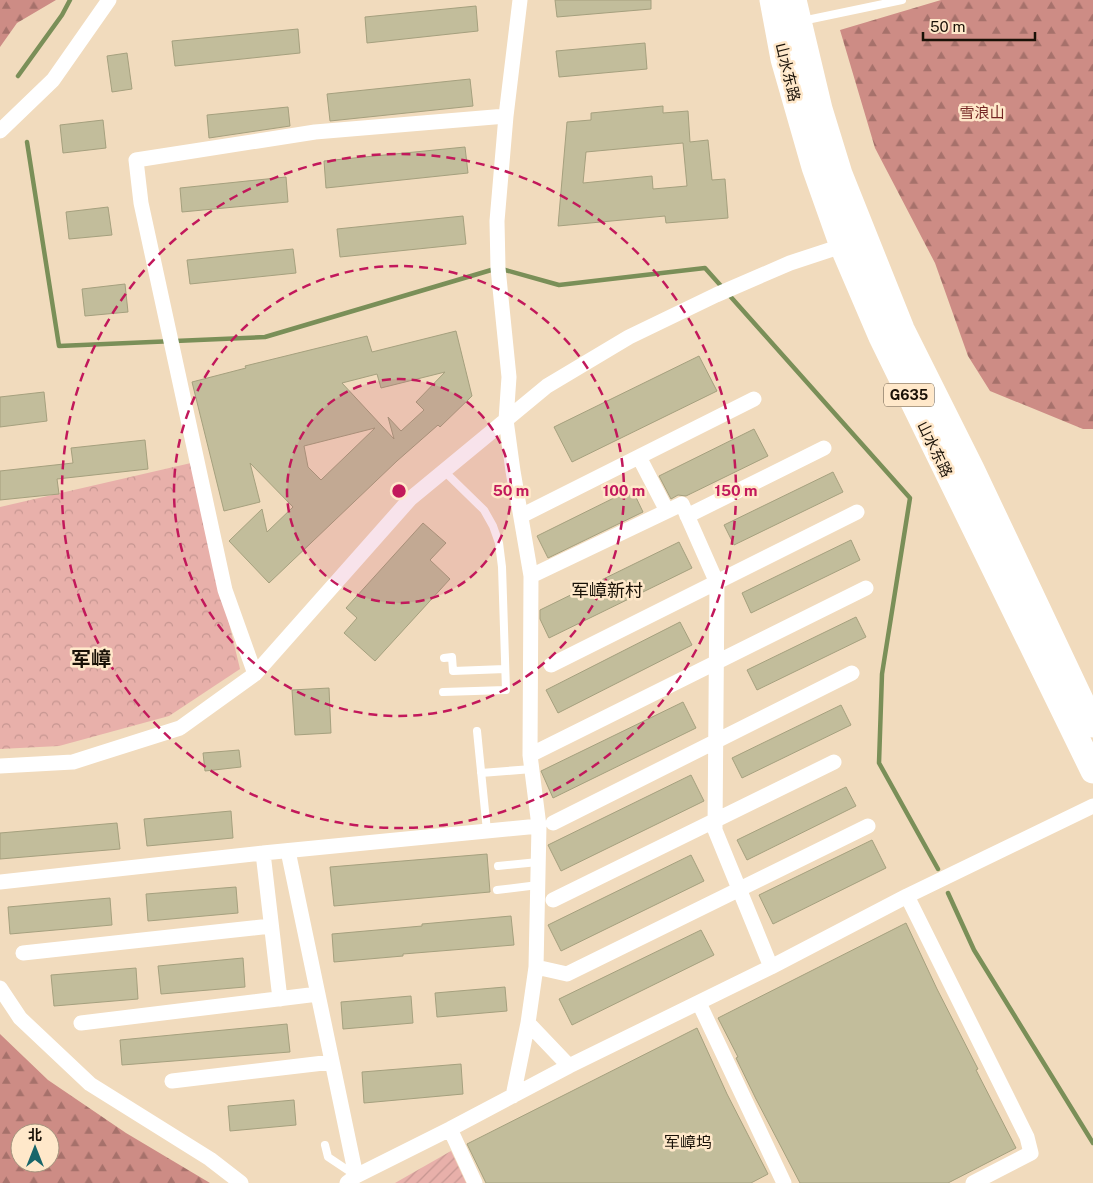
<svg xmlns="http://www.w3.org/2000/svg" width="1093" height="1183" font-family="'Public Sans','Noto Sans SC',sans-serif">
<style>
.forest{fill:url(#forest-firs);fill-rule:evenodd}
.park{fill:url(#park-crowns)}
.garden{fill:url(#garden-furrows)}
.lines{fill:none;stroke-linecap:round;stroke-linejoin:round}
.stream{stroke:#7a8f58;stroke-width:4.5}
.building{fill:#c2bd9b;stroke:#a5a07e;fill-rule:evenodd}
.service{stroke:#fff;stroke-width:8}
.minor{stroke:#fff;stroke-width:15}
.trunk{stroke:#fff;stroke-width:25}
.ring{fill:none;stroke:#c2185b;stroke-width:2.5;stroke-dasharray:9 6}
.labels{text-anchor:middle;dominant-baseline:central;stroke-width:5;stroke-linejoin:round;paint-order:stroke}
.shield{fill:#ffe8ca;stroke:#5e5242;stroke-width:1}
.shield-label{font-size:14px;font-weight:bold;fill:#191107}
.street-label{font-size:15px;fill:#191107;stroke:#ffe8ca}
.park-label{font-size:15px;fill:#752624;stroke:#ffe8ca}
.neighbourhood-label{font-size:16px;fill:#191107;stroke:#ffe8ca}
.quarter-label{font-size:18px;fill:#191107;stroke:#ffe8ca}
.district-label{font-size:20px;font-weight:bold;fill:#191107;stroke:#ffe8ca}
.centre{fill:#c2185b;stroke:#ffe8ca;stroke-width:2.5}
.ring-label{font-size:15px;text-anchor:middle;font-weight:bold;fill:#c2185b;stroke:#ffe8ca;stroke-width:5;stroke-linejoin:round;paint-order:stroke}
</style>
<defs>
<pattern id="forest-firs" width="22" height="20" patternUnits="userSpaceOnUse" patternTransform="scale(1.25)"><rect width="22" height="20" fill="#cd8c85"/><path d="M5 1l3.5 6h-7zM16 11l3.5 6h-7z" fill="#a6716b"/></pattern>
<pattern id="park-crowns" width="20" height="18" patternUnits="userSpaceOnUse" patternTransform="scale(1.25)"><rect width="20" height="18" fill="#e8b0aa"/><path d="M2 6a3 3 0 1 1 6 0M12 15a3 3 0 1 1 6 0" fill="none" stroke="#c69691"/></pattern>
<pattern id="garden-furrows" width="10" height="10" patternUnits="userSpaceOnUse" patternTransform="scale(1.25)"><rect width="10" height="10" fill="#e8b0aa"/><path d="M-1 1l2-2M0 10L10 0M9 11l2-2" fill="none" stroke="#c69691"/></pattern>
</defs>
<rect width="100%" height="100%" fill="#f1dbbd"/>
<path class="forest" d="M 0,0 L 56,0 L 17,23 L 0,47 Z
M 941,0 L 1093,0 L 1093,429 L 1083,429 L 990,391 L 968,356 L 935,263 L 875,148 L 840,30 Z
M 0,1034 L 48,1080 L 126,1133 L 210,1183 L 0,1183 ZM 20,1133 L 50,1133 L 50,1163 L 20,1163 Z"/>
<path class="park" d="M 191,463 L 240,669 L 169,716 L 59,746 L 0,749 L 0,507 Z"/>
<path class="garden" d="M 451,1151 L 466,1183 L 395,1183 Z"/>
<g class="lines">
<path class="stream" d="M 18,76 L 62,15 L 70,0
M 27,142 L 59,346 L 265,337 L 498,268 L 559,285 L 705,268 L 910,498 L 882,674 L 879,763 L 938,869
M 948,893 L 974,950 L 1093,1143"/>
</g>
<path class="building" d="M 555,0 L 651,0 L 651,9 L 557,17 Z
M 476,6 L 478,31 L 367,43 L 365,17 Z
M 298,29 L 300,53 L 175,66 L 172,41 Z
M 645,43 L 647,69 L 559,77 L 556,51 Z
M 127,53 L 132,89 L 112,92 L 107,56 Z
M 470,79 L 473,106 L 330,121 L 327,94 Z
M 663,106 L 663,113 L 688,111 L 690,142 L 708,140 L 712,180 L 725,179 L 728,218 L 666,223 L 665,216 L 558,226 L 567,122 L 591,120 L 591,113 ZM 683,143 L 687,186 L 653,189 L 652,176 L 583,183 L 586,152 Z
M 288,107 L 290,126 L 209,138 L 207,115 Z
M 103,120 L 106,148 L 63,153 L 60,125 Z
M 465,147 L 468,173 L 326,188 L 324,161 Z
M 286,177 L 288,202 L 182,212 L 180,188 Z
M 108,207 L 112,235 L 69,239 L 66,212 Z
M 463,216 L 466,244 L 340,257 L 337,229 Z
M 293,249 L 296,273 L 190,284 L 187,260 Z
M 125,284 L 128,312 L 85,316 L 82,289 Z
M 456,331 L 472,396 L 440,427 L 438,425 L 397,461 L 269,583 L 229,541 L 262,509 L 267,532 L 293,507 L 250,463 L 260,502 L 224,511 L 192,382 L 246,368 L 245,366 L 367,336 L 372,352 ZM 445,372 L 416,402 L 424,410 L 401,431 L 388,417 L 394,439 L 342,383 L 377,374 L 381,388 ZM 375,428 L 321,480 L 308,467 L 304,446 Z
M 699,356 L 717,391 L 572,462 L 554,427 Z
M 44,392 L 47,421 L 0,427 L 0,397 Z
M 754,429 L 768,456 L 686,496 L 678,495 L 671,499 L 659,476 Z
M 145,440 L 148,469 L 57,479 L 59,494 L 0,500 L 0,471 L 73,463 L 71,448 Z
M 833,472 L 843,492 L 734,545 L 724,525 Z
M 632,489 L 643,512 L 548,558 L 537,536 Z
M 423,523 L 446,543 L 430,560 L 450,579 L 375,661 L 344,633 L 357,618 L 346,608 Z
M 851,540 L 860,560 L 751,613 L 742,593 Z
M 679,542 L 692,568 L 549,638 L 540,619 L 540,610 Z
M 856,617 L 866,637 L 757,690 L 747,670 Z
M 680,622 L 692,645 L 558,713 L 546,690 Z
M 329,688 L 331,733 L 295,735 L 292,690 Z
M 683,702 L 696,728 L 553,798 L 541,771 Z
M 841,705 L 851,725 L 742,778 L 732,758 Z
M 239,750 L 241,767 L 205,771 L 203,753 Z
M 691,775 L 704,801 L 561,871 L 548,845 Z
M 846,787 L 856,806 L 747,860 L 737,840 Z
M 231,811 L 233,838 L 147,846 L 144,819 Z
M 117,823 L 120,849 L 0,859 L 0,833 Z
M 872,840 L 886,868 L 773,924 L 759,895 Z
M 487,854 L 490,892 L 334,906 L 330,867 Z
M 691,855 L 704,881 L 561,951 L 548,925 Z
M 236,887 L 238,913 L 148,921 L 146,894 Z
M 110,898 L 112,925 L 10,934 L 8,907 Z
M 511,916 L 514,945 L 403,954 L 403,956 L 334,962 L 332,934 L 422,926 L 422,924 Z
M 906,923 L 937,989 L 978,1069 L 976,1070 L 1016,1148 L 948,1183 L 800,1183 L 756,1099 L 736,1058 L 738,1057 L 718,1018 Z
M 701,930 L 714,955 L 572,1025 L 559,999 Z
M 243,958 L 245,987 L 161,994 L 158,966 Z
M 136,968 L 138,999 L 54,1006 L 51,975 Z
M 505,987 L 507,1011 L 437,1017 L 435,993 Z
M 411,996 L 413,1023 L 343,1029 L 341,1002 Z
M 287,1024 L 290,1052 L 122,1065 L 120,1040 Z
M 697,1028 L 727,1094 L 768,1174 L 751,1183 L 486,1183 L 467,1144 Z
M 461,1064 L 463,1094 L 364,1103 L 362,1072 Z
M 294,1100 L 296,1125 L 230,1131 L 228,1106 Z"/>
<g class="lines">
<path class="service" d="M 802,21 L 902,0
M 444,658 L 452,657 L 453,671 L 505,669
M 443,692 L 506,690 L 502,567 L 499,543 L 493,526 L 484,510 L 444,471
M 477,731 L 487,831
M 481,773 L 532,769
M 498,866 L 538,862
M 497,890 L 538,885
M 325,1145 L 328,1157 L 355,1175"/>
<path class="minor" d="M 520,0 L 506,116 L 497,221 L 498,268 L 509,377 L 506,420 L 513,471 L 531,576 L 530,755 L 539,826 L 536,967 L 528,1023 L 569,1066
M 0,131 L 53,80 L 109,0
M 639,457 L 667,511
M 521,516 L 754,399
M 687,516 L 824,448
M 531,576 L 682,504 L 717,583 L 715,830 L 771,967
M 551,665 L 857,512
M 255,674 L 225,590 L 141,203 L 136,160 L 315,132 L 506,116
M 530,755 L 866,588
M 0,766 L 73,762 L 180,728 L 255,674 L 410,499 L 547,386 L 629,337 L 716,295 L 790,263 L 848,244
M 553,823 L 852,673
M 288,851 L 356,1176
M 263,853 L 280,999
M 0,882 L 263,853 L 539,826
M 907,896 L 1027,1137 L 1031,1153 L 973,1183
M 553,900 L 834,762
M 23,953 L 271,926
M 536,967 L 567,974 L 868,826
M 0,988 L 20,1018 L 90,1084 L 210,1159 L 241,1183
M 699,1003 L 784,1183
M 81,1023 L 318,994
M 172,1081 L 332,1062
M 513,1096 L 528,1023
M 450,1129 L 475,1183
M 347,1183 L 356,1176 L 450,1129 L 569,1066 L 771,967 L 907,896 L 1093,806"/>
<path class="trunk" d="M 772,0 L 783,59 L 814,167 L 842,246 L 881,337 L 1093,771
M 794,0 L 820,109 L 840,174 L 902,329 L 972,469 L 1093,725"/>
</g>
<circle cx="399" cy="491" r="112" fill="#c2185b" fill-opacity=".12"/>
<g class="ring">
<circle cx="399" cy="491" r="112"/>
<circle cx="399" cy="491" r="225"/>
<circle cx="399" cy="491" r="337"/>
</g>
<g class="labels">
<rect class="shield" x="884" y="383.5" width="50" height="23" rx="4"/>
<g class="shield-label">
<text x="909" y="395">G635</text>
</g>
<g class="street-label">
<text transform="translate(788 72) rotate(76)">山水东路</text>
<text transform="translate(935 449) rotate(64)">山水东路</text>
</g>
<g class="park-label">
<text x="982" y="112">雪浪山</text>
</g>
<g class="neighbourhood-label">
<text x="688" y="1142">军嶂坞</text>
</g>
<g class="quarter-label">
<text x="607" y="590">军嶂新村</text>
</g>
<g class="district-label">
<text x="91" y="659">军嶂</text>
</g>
</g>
<circle cx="399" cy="491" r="8" class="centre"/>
<g class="ring-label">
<text x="511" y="496">50 m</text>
<text x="624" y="496">100 m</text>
<text x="736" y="496">150 m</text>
</g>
<g transform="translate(35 1148)"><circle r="24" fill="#ffe8ca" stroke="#a3927c"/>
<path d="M0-4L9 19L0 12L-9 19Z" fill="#18666a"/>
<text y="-8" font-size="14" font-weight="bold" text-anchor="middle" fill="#191107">北</text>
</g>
<path d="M923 32v8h112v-8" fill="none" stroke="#191107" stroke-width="2.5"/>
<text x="930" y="32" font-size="15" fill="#191107" stroke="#ffe8ca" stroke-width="4" paint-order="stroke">50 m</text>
</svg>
